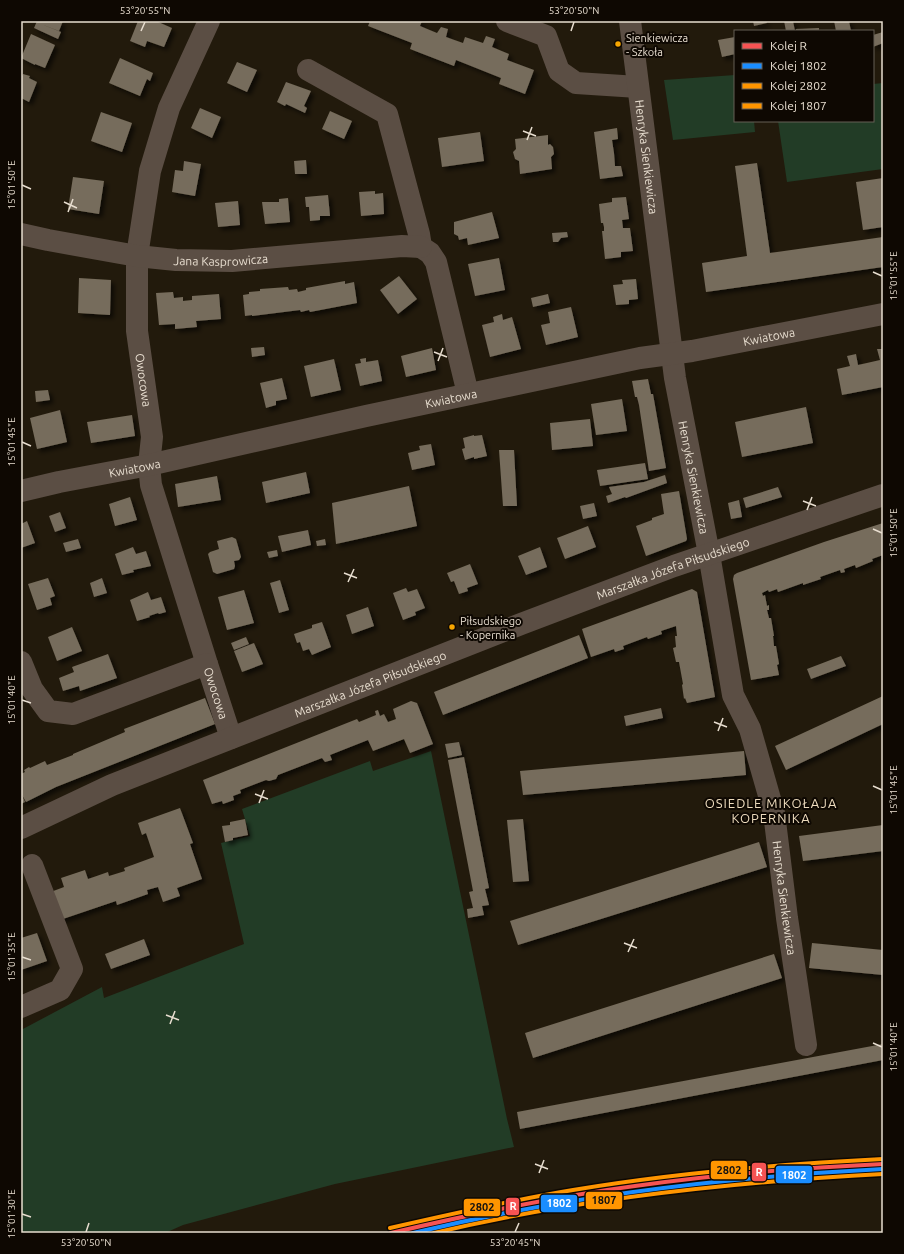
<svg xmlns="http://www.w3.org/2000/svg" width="904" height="1254" font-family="Ubuntu,sans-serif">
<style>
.green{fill:#223c26}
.building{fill:#766c5b;filter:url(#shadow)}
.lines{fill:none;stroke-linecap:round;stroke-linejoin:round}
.minor{stroke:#5b4e44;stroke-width:22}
.rail-1-casing{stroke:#0e0802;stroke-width:7}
.rail-2-casing{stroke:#0e0802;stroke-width:7}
.rail-3-casing{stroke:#0e0802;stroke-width:7}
.rail-4-casing{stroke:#0e0802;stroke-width:7}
.rail-1{stroke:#f65353;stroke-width:4}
.rail-2{stroke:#1a8dff;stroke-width:4}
.rail-3{stroke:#ff9500;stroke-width:4}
.rail-4{stroke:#ff9500;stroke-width:4}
.ticks{fill:none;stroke:#e8ded0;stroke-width:1.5}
.bus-dot{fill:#f7a600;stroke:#0e0802;stroke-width:1.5}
.labels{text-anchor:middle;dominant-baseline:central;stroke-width:4;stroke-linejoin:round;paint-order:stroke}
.bus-label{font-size:11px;fill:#e8ded0;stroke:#0e0802;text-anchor:start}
.street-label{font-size:12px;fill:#e8ded0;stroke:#0e0802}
.neighbourhood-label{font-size:13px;letter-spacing:1px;fill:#eddbbd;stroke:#0e0802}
.line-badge{stroke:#0e0802;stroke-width:1.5}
.badge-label{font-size:11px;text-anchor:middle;font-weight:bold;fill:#fff}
.pale-badge-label{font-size:11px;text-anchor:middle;font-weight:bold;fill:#111}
.neatline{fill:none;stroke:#e8ded0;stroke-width:1.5}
.ticks-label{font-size:10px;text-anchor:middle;fill:#e8ded0}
</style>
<defs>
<filter id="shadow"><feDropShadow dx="3.5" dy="3.5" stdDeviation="2" flood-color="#0009"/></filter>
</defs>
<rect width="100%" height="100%" fill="#221a0c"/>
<path class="green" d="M 735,75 L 735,121 L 754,121 L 755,132 L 673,140 L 664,80 Z
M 883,83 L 883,169 L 787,182 L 778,121 L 873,121 L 873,84 Z
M 431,751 L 507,1119 L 514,1147 L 335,1184 L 183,1225 L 165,1233 L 21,1233 L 21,1030 L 102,987 L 104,998 L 244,944 L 221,843 L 250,836 L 242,809 L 370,761 L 373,771 Z"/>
<path class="building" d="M 37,21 L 63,21 L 59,31 L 41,24 L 61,32 L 58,39 L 34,28 Z
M 138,21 L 150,21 L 154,22 L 156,21 L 172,28 L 164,47 L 147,41 L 145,47 L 130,41 Z
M 370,21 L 422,21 L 420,26 L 437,33 L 441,27 L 448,29 L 446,37 L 463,43 L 465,37 L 483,43 L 486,36 L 495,39 L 492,47 L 509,54 L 507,60 L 534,70 L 525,94 L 499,84 L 501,78 L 456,60 L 454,66 L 410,49 L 412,43 L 368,26 Z
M 753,21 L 766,21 L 767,23 L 754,26 Z
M 784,21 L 793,21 L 795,31 L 786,31 Z
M 834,21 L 849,21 L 851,31 L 836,31 Z
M 819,28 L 819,31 L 796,31 L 796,29 Z
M 883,32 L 883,43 L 873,47 L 873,35 Z
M 31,34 L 55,45 L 45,68 L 35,64 L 35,65 L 21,58 Z
M 735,37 L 735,54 L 722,57 L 718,40 Z
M 120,58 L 153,73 L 150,81 L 147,79 L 140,96 L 109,83 Z
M 237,62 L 257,70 L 247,92 L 227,83 Z
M 23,74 L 30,76 L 29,78 L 37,82 L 29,102 L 21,98 L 21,75 L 22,76 Z
M 286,82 L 311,91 L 304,106 L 307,108 L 305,113 L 286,104 L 285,106 L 277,102 Z
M 200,108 L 221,117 L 212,138 L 191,128 Z
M 330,111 L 352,121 L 344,139 L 322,129 Z
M 101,112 L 132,123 L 122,152 L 91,141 Z
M 617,128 L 618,139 L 612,140 L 614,153 L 615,166 L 621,166 L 623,176 L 600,179 L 594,132 Z
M 480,132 L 484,161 L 442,167 L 438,138 Z
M 548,135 L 548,145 L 550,144 L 553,147 L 554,154 L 551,157 L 552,169 L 520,174 L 519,161 L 515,159 L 513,152 L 516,149 L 515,139 Z
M 306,160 L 307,174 L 295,174 L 294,161 Z
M 184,161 L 201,164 L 195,196 L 172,192 L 175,170 L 183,171 Z
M 757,163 L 770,253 L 883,237 L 883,267 L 706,292 L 702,263 L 747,256 L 735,166 Z
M 73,177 L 104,181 L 99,214 L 68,209 Z
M 883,178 L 883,227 L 863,230 L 856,182 Z
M 375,191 L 375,194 L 383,193 L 384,214 L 361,216 L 359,192 Z
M 328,195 L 330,216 L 320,216 L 320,220 L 310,221 L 309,207 L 306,207 L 305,197 Z
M 626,197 L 629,219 L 622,220 L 623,228 L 630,228 L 633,251 L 621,252 L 621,257 L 605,259 L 602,231 L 604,231 L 604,227 L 603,223 L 601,223 L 599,204 L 612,202 L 612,198 Z
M 288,198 L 290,222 L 265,224 L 262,202 L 279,202 L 279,199 Z
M 238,201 L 240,225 L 218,227 L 215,203 Z
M 492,212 L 499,238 L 468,245 L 467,238 L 459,240 L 458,236 L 454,234 L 454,222 Z
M 567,232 L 568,237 L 561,238 L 558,242 L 553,242 L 552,233 Z
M 499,258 L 505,290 L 475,296 L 468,264 Z
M 399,276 L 417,299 L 398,314 L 380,290 Z
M 79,278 L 111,280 L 110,315 L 78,313 Z
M 636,279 L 638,299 L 629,300 L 629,304 L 616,305 L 613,285 L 623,284 L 622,280 Z
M 345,281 L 345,284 L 354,282 L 357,303 L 310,312 L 309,310 L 301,312 L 300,310 L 252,316 L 252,315 L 245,316 L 243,295 L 249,294 L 249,292 L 260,291 L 260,289 L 288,287 L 289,290 L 297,289 L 298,292 L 306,290 L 306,288 Z
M 173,292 L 174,298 L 183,297 L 183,301 L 192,300 L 192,296 L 219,294 L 221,319 L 196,321 L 197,327 L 175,329 L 175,324 L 159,325 L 156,293 Z
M 548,294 L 550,303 L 533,307 L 531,298 Z
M 571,307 L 578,337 L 546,345 L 541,325 L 550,323 L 548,312 Z
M 502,314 L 503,320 L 512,317 L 521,349 L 490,357 L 482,325 L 494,322 L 493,317 Z
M 264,347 L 265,355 L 252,357 L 251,348 Z
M 432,348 L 436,370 L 406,377 L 401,356 Z
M 877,349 L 883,349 L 883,387 L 842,395 L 837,369 L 850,366 L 847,356 L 856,354 L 858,365 L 880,360 Z
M 366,358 L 366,362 L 378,360 L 382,381 L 360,386 L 355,364 L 361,363 L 360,359 Z
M 334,359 L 341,390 L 311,397 L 304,366 Z
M 282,378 L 287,399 L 276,401 L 276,405 L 266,408 L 260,383 Z
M 648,379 L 651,394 L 653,394 L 666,468 L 649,471 L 639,405 L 637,397 L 635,397 L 632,381 Z
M 48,390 L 50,400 L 36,402 L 35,391 Z
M 622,399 L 627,431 L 596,435 L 591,404 Z
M 806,407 L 813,443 L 742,457 L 735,422 Z
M 60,410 L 67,442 L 37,449 L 30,418 Z
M 132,415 L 135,436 L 91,443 L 87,422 Z
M 590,419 L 593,446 L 552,450 L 550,423 Z
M 474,435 L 474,436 L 482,435 L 487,456 L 474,459 L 474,457 L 465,460 L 462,449 L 465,448 L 463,438 Z
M 431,444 L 435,465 L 412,470 L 408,453 L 420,450 L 419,446 Z
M 499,450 L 514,450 L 517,506 L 503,506 Z
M 645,463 L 648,479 L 600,486 L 597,470 Z
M 306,472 L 310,493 L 266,503 L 262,482 Z
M 665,475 L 667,483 L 626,498 L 625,497 L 608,503 L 606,496 L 612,494 L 609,487 L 644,482 Z
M 217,476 L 221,500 L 178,507 L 175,484 Z
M 409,486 L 417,526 L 336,544 L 332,503 Z
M 778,487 L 782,497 L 746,508 L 743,498 Z
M 679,491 L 687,539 L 686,541 L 646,556 L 636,526 L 652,520 L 652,518 L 664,514 L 661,494 Z
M 130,497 L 137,520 L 115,526 L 109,504 Z
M 739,500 L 742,517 L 731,519 L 728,503 Z
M 594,503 L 597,516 L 583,519 L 580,506 Z
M 60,512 L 66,528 L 55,532 L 49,516 Z
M 27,521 L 35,543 L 21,548 L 21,524 Z
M 883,523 L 883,555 L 872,559 L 873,561 L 856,568 L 855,565 L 844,569 L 845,572 L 841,573 L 840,570 L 820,577 L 821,579 L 803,585 L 803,583 L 778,592 L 777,589 L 769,592 L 768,590 L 762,593 L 763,596 L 765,595 L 767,606 L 769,605 L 769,610 L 767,610 L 769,618 L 771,618 L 774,636 L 773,636 L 774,646 L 776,646 L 779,664 L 777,665 L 779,675 L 751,680 L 733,579 L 734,575 L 737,573 L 824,542 Z
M 588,526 L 596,547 L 565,559 L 557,538 Z
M 308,530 L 311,545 L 282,552 L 278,536 Z
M 232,537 L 236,539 L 241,557 L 239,560 L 234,561 L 235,566 L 234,569 L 217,574 L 213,572 L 208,554 L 210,552 L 219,549 L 217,541 Z
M 78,539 L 81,548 L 66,552 L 63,543 Z
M 325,539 L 326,545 L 317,546 L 316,541 Z
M 133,547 L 136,554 L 146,551 L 151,566 L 133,570 L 134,572 L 122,575 L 115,554 Z
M 540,547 L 547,567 L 526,575 L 518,556 Z
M 277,550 L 278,556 L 269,558 L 267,552 Z
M 470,564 L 478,584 L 467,588 L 468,591 L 459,594 L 454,581 L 451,582 L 447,573 Z
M 48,578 L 55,596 L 50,598 L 52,605 L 37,610 L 28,584 Z
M 102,578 L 107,593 L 94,597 L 90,583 Z
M 280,580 L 289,610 L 279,613 L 270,583 Z
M 406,588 L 408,592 L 417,589 L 425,608 L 415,612 L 416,615 L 403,620 L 393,593 Z
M 692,589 L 697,592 L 715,697 L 687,703 L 685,698 L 684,699 L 682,685 L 683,684 L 679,662 L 676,662 L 673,648 L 676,647 L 675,636 L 677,636 L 676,626 L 661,631 L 662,634 L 648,639 L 647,637 L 623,646 L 624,649 L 615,652 L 614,649 L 591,657 L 582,629 Z
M 244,590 L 254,623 L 227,630 L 218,597 Z
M 148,592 L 151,600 L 161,597 L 166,612 L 159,614 L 158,613 L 149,616 L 150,617 L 137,621 L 130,600 Z
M 368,607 L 374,626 L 352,634 L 346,615 Z
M 322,622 L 331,647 L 312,655 L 309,649 L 303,651 L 300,642 L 297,643 L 294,634 L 312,628 L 312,625 Z
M 72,627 L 82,651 L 57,661 L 48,637 Z
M 579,635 L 588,658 L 443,715 L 434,692 Z
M 246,637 L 249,644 L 234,650 L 231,643 Z
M 254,643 L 263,664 L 242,672 L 234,651 Z
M 108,654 L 117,678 L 80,691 L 79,686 L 63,691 L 59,678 L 74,672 L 72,667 Z
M 841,656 L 846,666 L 811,679 L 807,669 Z
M 883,696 L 883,724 L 786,770 L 775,746 Z
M 205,698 L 215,724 L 56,787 L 26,802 L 22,795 L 25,802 L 21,804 L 21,774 L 25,772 L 24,770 L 29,767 L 30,768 L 45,761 L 47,765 L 73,755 L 73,754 L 125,732 L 124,729 Z
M 411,701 L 417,703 L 433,744 L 410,753 L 404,739 L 373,751 L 368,740 L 330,755 L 332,760 L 325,762 L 322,758 L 278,775 L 276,779 L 269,781 L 266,780 L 240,790 L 241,793 L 233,796 L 234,800 L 223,804 L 222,801 L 212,804 L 203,780 L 357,719 L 359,722 L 376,715 L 375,711 L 378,710 L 380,716 L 384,714 L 388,722 L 396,719 L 393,709 Z
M 661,708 L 663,718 L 626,726 L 624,716 Z
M 459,742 L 462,755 L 448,758 L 445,744 Z
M 744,751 L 746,775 L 523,795 L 520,771 Z
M 464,757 L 489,888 L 485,889 L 489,905 L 482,906 L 484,915 L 468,918 L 467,909 L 473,908 L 469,892 L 473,891 L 448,760 Z
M 180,808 L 193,843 L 190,844 L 202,879 L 177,888 L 180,896 L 163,902 L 158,887 L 147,890 L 148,894 L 117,905 L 116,901 L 57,921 L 48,893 L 64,887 L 61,878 L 85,870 L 88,879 L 108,872 L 109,876 L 125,871 L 124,868 L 154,857 L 146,833 L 142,835 L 138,823 Z
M 245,819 L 248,835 L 233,838 L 233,840 L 225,842 L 222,826 L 230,825 L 230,822 Z
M 523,819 L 529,881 L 513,882 L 507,820 Z
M 883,825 L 883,851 L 803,861 L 799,836 Z
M 759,842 L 767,867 L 518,945 L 510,921 Z
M 37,933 L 47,961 L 21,970 L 21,938 Z
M 144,939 L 150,955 L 111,969 L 105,954 Z
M 812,943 L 883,950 L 883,975 L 809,968 Z
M 774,954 L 782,978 L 533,1058 L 525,1033 Z
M 883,1044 L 883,1060 L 520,1129 L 517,1112 Z"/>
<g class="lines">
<g class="minor">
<path id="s1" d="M 209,21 L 169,108 L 150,171 L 137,256 L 137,331 L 152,437 L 149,465 L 151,485 L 207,664 L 231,738"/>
<path d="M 507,21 L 546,36 L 559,71 L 576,83 L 638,87"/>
<path id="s2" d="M 630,21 L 675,378 L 709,554 L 733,695 L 750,729 L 774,813 L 787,918 L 806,1045"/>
<path d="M 308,70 L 387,114 L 419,234 L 421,247 L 430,253 L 436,262 L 468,394"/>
<path id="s3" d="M 21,234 L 48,240 L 137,256 L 176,260 L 232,261 L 402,246 L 421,247"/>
<path id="s4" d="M 21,491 L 59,482 L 149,465 L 366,416 L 640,358 L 692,351 L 883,314"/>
<path d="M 21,662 L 32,689 L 48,711 L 73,714 L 207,664"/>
<path id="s5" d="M 21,828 L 112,785 L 521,624 L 674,566 L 883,495"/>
<path d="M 21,1007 L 60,990 L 72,969 L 32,865"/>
</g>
<g class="rail-1-casing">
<path id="rail-1" d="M 391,1233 C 472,1214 553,1197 635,1186 C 717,1174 800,1168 883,1164"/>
</g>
<g class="rail-2-casing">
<path id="rail-2" d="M 413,1233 C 567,1196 724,1177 883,1169"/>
</g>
<g class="rail-3-casing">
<path id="rail-3" d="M 390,1228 C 451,1214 512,1200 573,1190 C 676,1173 779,1164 883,1159"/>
</g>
<g class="rail-4-casing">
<path id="rail-4" d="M 434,1233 C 581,1198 732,1182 883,1174"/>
</g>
<use href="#rail-1" class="rail-1"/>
<use href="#rail-2" class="rail-2"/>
<use href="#rail-3" class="rail-3"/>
<use href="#rail-4" class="rail-4"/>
</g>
<path class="ticks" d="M 141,31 L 145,22M 571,31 L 574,22M 523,131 L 536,136M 527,140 L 532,127M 22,185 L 31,189M 64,202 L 77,208M 68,212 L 73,199M 873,272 L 882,276M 434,352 L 447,357M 438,361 L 443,348M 22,442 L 31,446M 803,501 L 816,506M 807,510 L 812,497M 873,529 L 882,533M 344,573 L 357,578M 348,582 L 354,569M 22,700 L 31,703M 714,722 L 727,727M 718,731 L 723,718M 873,786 L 882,790M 255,794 L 268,799M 259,803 L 264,790M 624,943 L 637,948M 628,952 L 634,939M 22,957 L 31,960M 166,1015 L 179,1020M 170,1024 L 175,1011M 873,1043 L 882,1047M 535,1164 L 548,1169M 539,1173 L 544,1160M 22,1214 L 31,1217M 86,1232 L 89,1223M 515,1232 L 519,1223"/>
<g class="bus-dot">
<circle cx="618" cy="44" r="3.5"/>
<circle cx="452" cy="627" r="3.5"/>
</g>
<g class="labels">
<g class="bus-label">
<text x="626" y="38">Sienkiewicza<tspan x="626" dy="14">- Szkoła</tspan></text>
<text x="460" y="621">Piłsudskiego<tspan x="460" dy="14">- Kopernika</tspan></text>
</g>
<g class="street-label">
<text stroke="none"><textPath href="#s2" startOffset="137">Henryka Sienkiewicza</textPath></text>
<text stroke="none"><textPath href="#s3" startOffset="202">Jana Kasprowicza</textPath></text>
<text stroke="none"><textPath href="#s4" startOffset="764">Kwiatowa</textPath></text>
<text stroke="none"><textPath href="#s1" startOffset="372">Owocowa</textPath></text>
<text stroke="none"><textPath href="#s4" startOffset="440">Kwiatowa</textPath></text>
<text stroke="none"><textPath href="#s4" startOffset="116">Kwiatowa</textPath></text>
<text stroke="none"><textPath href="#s2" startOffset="461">Henryka Sienkiewicza</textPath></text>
<text stroke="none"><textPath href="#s5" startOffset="702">Marszałka Józefa Piłsudskiego</textPath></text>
<text stroke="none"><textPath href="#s5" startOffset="378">Marszałka Józefa Piłsudskiego</textPath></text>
<text stroke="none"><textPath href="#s1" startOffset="696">Owocowa</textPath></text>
<text stroke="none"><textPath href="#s2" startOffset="893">Henryka Sienkiewicza</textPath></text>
</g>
<g class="neighbourhood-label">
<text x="771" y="803">OSIEDLE MIKOŁAJA<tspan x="771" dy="15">KOPERNIKA</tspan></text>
</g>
</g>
<g class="line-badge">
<rect x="710" y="1160" width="38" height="20" rx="4" fill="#ff9500"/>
<rect x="751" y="1162" width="16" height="20" rx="4" fill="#f65353"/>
<rect x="775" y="1165" width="38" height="19" rx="4" fill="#1a8dff"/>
<rect x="585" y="1191" width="38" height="19" rx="4" fill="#ff9500"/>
<rect x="540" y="1194" width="38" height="19" rx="4" fill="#1a8dff"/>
<rect x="505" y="1197" width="15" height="19" rx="4" fill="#f65353"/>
<rect x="463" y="1198" width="38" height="19" rx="4" fill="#ff9500"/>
</g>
<g class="badge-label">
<text x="759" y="1176">R</text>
<text x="794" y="1179">1802</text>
<text x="559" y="1207">1802</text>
<text x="513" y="1210">R</text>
</g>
<g class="pale-badge-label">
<text x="729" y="1174">2802</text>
<text x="604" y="1204">1807</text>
<text x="482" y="1211">2802</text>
</g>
<rect width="904" height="1254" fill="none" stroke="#0e0802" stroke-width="44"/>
<rect x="734" y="30" width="140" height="92" fill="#0e0802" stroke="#655e54"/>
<rect x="742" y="43" width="20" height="6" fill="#f65353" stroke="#655e54"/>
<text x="770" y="50" font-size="12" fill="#e8ded0">Kolej R</text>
<rect x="742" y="63" width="20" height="6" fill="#1a8dff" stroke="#655e54"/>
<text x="770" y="70" font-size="12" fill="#e8ded0">Kolej 1802</text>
<rect x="742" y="83" width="20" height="6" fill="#ff9500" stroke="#655e54"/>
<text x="770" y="90" font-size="12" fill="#e8ded0">Kolej 2802</text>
<rect x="742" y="103" width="20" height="6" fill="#ff9500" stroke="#655e54"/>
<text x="770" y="110" font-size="12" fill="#e8ded0">Kolej 1807</text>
<rect x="22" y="22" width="860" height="1210" class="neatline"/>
<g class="ticks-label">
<text x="145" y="14">53°20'55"N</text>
<text x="574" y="14">53°20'50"N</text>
<text transform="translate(11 185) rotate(-90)" y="4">15°01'50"E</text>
<text transform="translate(893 276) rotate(-90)" y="4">15°01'55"E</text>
<text transform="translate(11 442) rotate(-90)" y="4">15°01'45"E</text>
<text transform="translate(893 533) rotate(-90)" y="4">15°01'50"E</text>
<text transform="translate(11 700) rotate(-90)" y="4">15°01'40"E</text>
<text transform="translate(893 790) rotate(-90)" y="4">15°01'45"E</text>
<text transform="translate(11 957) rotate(-90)" y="4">15°01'35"E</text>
<text transform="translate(893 1047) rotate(-90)" y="4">15°01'40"E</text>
<text transform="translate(11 1214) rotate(-90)" y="4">15°01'30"E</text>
<text x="86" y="1246">53°20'50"N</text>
<text x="515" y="1246">53°20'45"N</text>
</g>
</svg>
